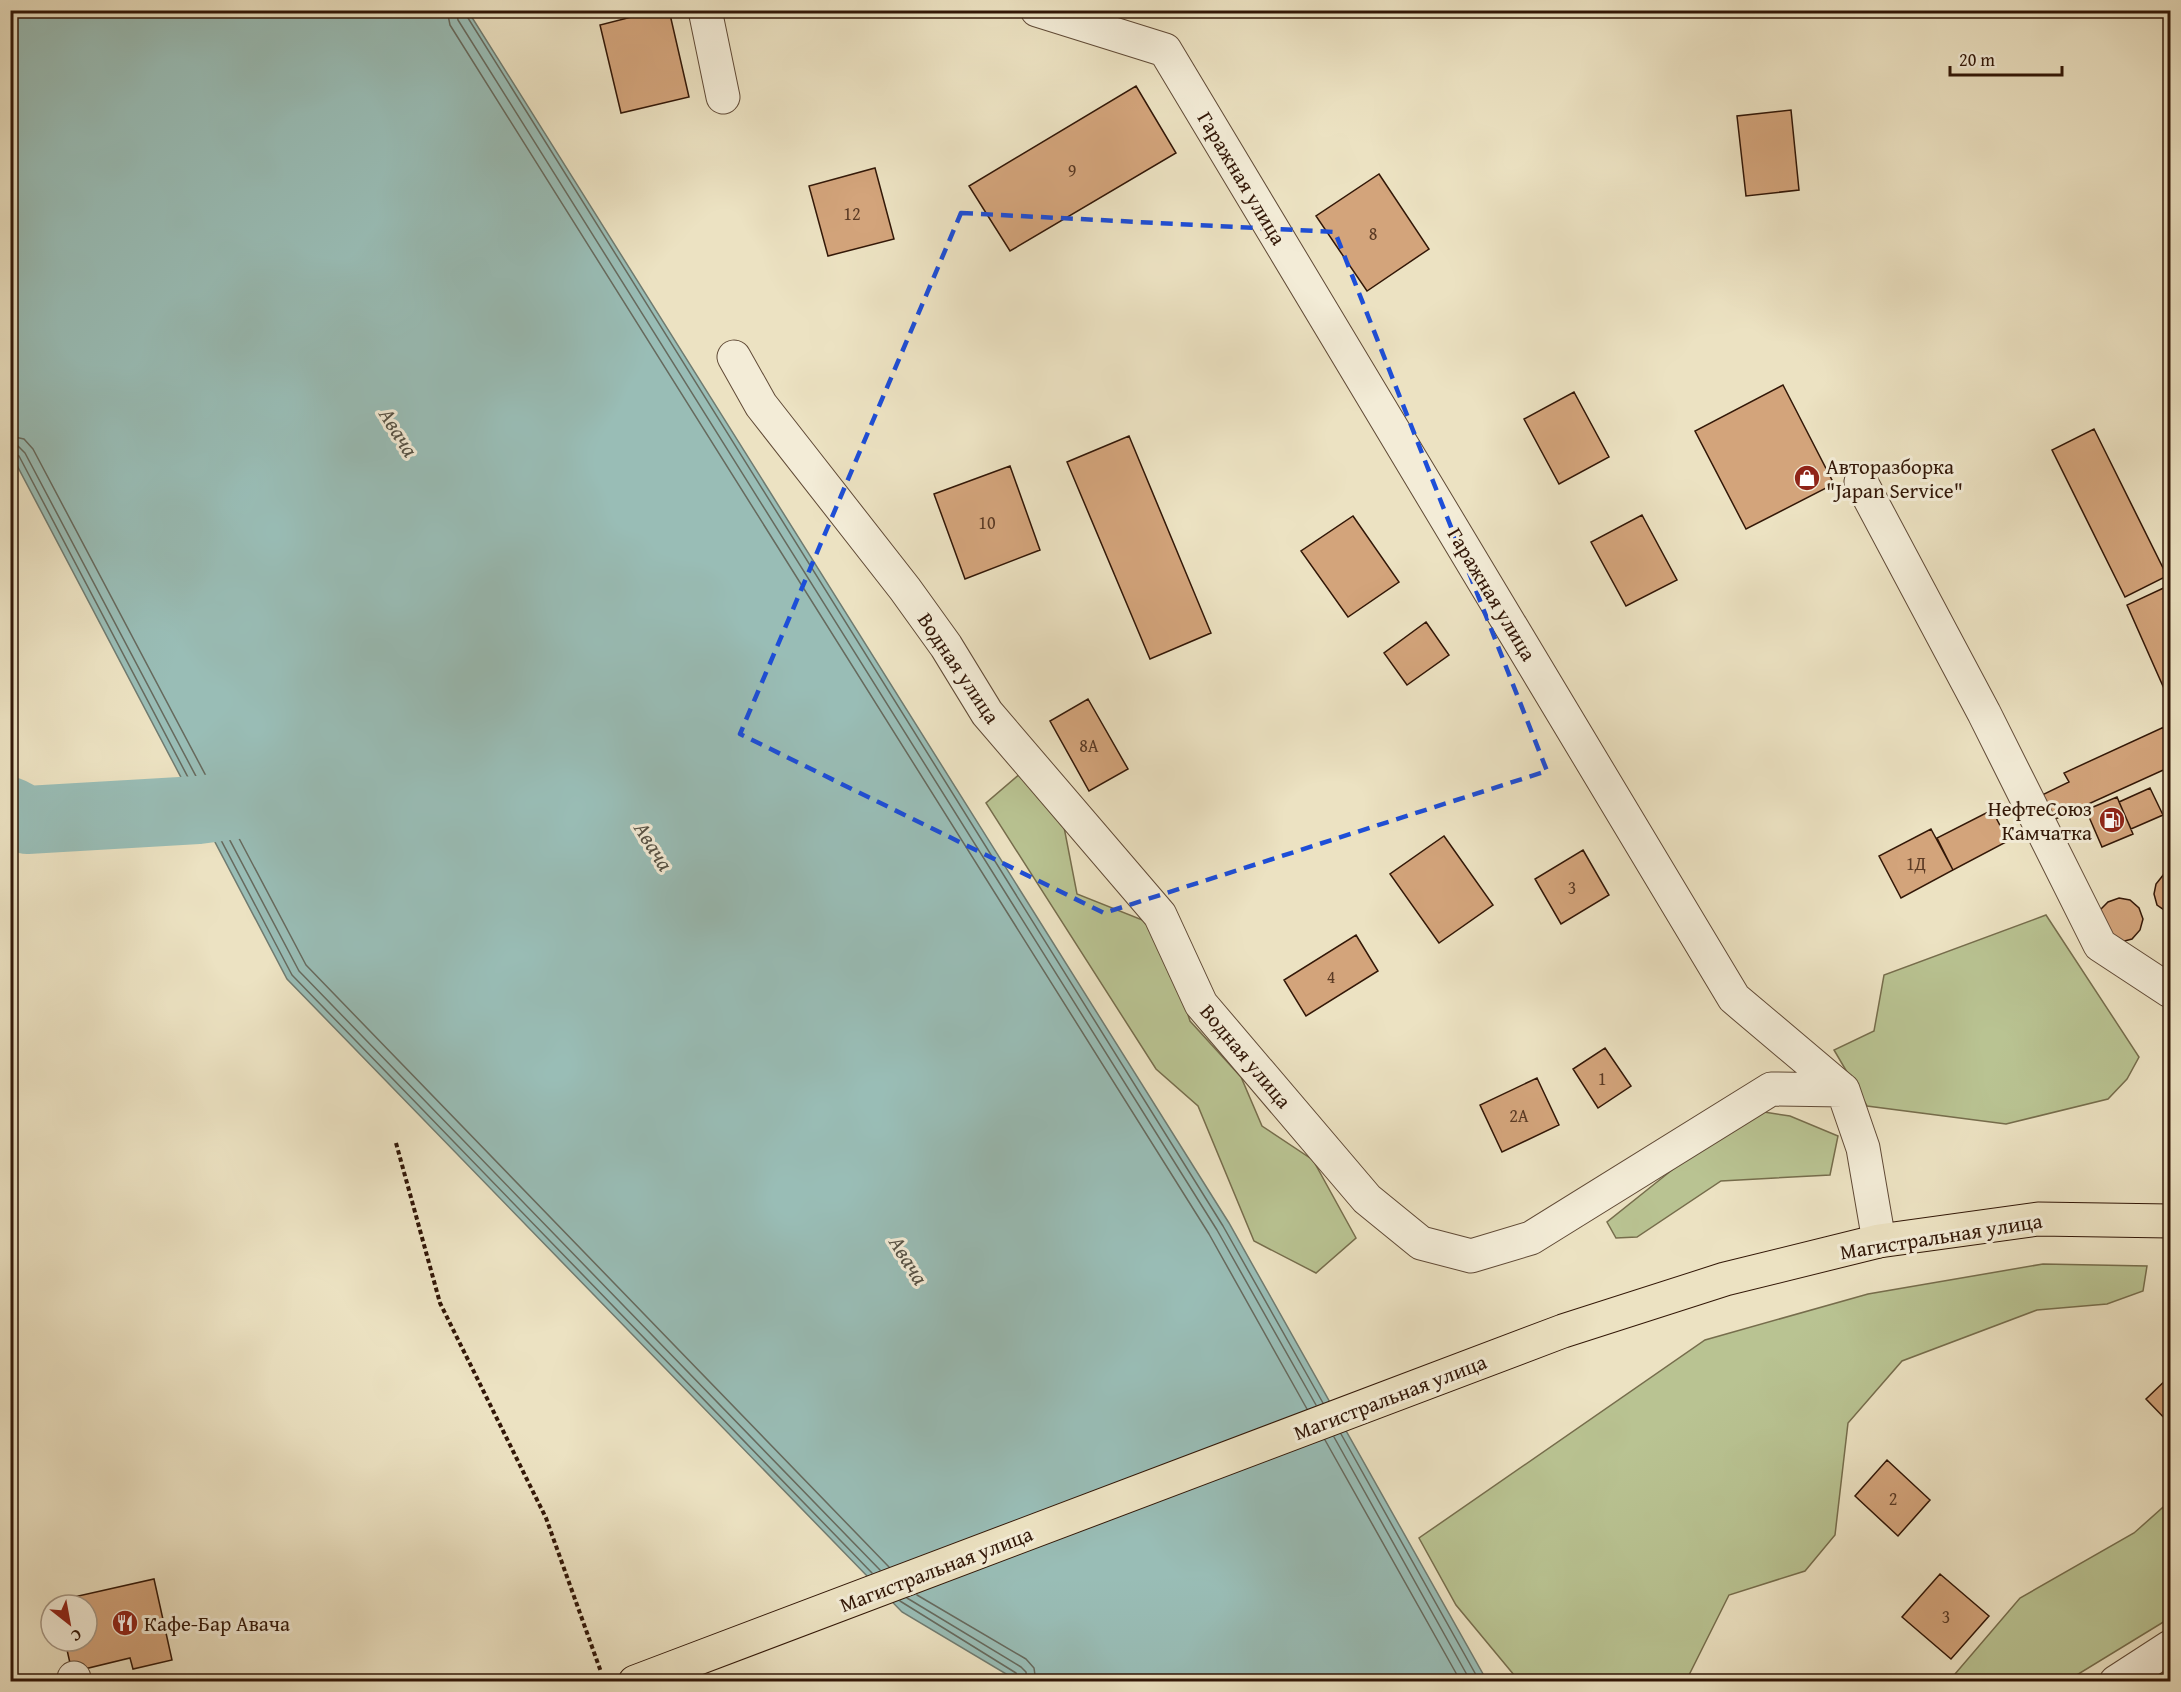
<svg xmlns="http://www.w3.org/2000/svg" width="2181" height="1692" font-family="'Gentium Book Plus',serif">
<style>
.green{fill:#b9c392;stroke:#766d4c;stroke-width:1.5}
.water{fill:#99bdb6;stroke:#707b70;stroke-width:1.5}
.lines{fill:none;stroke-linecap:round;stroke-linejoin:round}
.shore{stroke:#666a5e;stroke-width:1.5}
.river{stroke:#99bdb6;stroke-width:68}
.building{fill:#d3a47b;stroke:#321707;stroke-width:1.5}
.minor-casing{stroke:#604a36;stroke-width:35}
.major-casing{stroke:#321707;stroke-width:35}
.path{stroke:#321707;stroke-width:4;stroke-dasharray:4.5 3;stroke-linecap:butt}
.minor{stroke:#f3ecd7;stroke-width:33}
.major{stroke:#ece2c2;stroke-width:33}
.marked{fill:none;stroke:#1d4ed8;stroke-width:4.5;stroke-dasharray:12 8;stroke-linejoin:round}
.labels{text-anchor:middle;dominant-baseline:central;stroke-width:6;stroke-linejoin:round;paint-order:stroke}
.number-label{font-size:18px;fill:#5a3a24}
.street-label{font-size:21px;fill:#321707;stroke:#f3ecd7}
.poi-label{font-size:21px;fill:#321707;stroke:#f3ecd7;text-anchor:start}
.water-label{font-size:22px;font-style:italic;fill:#565144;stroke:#f3ecd7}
</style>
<rect width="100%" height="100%" fill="#ece2c2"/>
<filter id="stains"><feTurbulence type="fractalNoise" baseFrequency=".00333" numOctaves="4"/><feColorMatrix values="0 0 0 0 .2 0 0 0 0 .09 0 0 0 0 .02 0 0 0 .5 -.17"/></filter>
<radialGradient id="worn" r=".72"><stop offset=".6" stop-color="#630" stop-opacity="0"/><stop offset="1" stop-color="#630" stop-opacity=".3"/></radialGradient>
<path class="green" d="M 1021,773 L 1064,827 L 1077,894 L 1160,927 L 1190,1021 L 1241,1077 L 1262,1126 L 1313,1160 L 1356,1238 L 1316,1273 L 1254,1241 L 1198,1106 L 1156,1069 L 986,803 Z
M 2046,915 L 2139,1057 L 2127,1079 L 2108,1099 L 2006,1124 L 1867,1106 L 1834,1050 L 1874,1031 L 1884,975 Z
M 1764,1112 L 1790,1116 L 1838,1136 L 1830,1175 L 1721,1181 L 1637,1237 L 1616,1238 L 1607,1222 L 1682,1162 Z
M 2043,1264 L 2147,1266 L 2143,1291 L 2107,1304 L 2037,1310 L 1902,1361 L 1848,1423 L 1835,1535 L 1805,1571 L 1729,1595 L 1686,1681 L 1519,1681 L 1456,1605 L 1419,1538 L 1705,1340 L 1868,1294 Z
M 2170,1501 L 2170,1618 L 2067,1681 L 1949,1681 L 2020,1598 L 2134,1533 Z"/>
<path class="water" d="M 10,11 L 468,11 L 1229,1223 L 1487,1681 L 1014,1681 L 1013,1678 L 902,1612 L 287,979 L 11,454 Z"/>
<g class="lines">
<path class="shore" d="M 447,10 L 450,25 L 1209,1234 L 1307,1409
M 456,10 L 458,20 L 1217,1230 L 1316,1405
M 463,10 L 1223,1226 L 1323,1403
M 10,436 L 24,439 L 33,449 L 306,965 L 889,1567
M 10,445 L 18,446 L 25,453 L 299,971 L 880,1570
M 10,453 L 19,456 L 292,975 L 872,1573
M 1341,1434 L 1480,1682
M 1334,1437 L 1471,1682
M 1325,1440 L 1461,1682
M 917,1595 L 1026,1659 L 1034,1668 L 1036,1682
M 907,1598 L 1021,1667 L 1026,1672 L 1027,1682
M 900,1601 L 1016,1673 L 1020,1682"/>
<path class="river" d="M 10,811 L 27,820 L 198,810 L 290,798"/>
</g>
<path class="building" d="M 659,10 L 669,10 L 689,97 L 621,113 L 600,25 Z
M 1136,86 L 1176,153 L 1010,251 L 969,186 Z
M 1791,110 L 1799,190 L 1746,196 L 1737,116 Z
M 875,168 L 894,239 L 828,256 L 809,186 Z
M 1379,174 L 1429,249 L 1367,291 L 1316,216 Z
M 1783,385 L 1834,484 L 1746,529 L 1695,431 Z
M 1574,392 L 1609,457 L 1559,484 L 1524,419 Z
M 2094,429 L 2167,576 L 2125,597 L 2052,450 Z
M 1129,436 L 1211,633 L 1150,659 L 1067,462 Z
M 1010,466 L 1040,550 L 965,579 L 934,494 Z
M 1642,515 L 1677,580 L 1626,606 L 1591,542 Z
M 1353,516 L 1399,582 L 1348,617 L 1301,551 Z
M 2170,585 L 2170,702 L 2127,605 Z
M 1426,622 L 1449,655 L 1407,685 L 1384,653 Z
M 1088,699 L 1128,769 L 1089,791 L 1050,721 Z
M 2164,727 L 2170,741 L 2170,767 L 2051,821 L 2040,796 L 2069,782 L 2064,773 Z
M 2150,788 L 2163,815 L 2131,829 L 2119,802 Z
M 2117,797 L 2133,834 L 2102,847 L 2086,810 Z
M 1992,810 L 2008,841 L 1953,870 L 1937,838 Z
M 1931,829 L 1953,870 L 1901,898 L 1879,856 Z
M 1444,836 L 1493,905 L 1439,943 L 1390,874 Z
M 1583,850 L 1609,895 L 1561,924 L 1535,879 Z
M 2170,872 L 2170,914 L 2157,905 L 2154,894 L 2156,884 L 2164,874 Z
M 2119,898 L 2130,900 L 2139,908 L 2143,919 L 2140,930 L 2132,939 L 2121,942 L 2098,922 L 2100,910 L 2108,902 Z
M 1356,935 L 1378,971 L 1306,1016 L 1284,980 Z
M 1605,1048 L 1631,1086 L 1598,1108 L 1573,1069 Z
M 1537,1078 L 1559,1125 L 1502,1152 L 1480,1105 Z
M 2170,1376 L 2170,1424 L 2146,1399 Z
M 1887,1460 L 1930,1500 L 1898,1536 L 1855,1496 Z
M 1940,1574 L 1989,1616 L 1951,1659 L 1902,1617 Z
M 154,1579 L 172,1660 L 133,1669 L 130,1658 L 72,1672 L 65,1641 L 87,1641 L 87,1605 L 57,1605 L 56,1601 Z"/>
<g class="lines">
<g class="minor-casing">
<path id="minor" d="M 705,10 L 723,97
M 1037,10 L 1165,50 L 1734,998 L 1843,1090 L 1863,1148 L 1879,1241
M 734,357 L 761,405 L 905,589 L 946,646 L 987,713 L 1160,915 L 1201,1004 L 1367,1199 L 1421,1243 L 1471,1256 L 1531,1238 L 1771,1089 L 1843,1090
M 1861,482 L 1984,713 L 2100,945 L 2170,991
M 74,1682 L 74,1678
M 2116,1682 L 2170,1647"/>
</g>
<g class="major-casing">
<path id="major" d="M 635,1682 L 1563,1331 L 1725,1279 L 1879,1241 L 2038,1219 L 2170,1221"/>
</g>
<path class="path" d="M 396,1143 L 440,1303 L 546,1518 L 601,1672"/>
<use href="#minor" class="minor"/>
<use href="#major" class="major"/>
</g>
<path class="marked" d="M 961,213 L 1335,232 L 1547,771 L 1104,913 L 740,734 Z"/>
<defs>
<g id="shop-disc" transform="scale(1.35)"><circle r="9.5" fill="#8f2418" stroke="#f3ecd7"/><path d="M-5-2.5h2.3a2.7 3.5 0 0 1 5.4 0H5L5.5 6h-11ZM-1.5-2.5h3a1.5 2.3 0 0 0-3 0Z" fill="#fff"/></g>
<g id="fuel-disc" transform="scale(1.35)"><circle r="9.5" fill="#8f2418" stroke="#f3ecd7"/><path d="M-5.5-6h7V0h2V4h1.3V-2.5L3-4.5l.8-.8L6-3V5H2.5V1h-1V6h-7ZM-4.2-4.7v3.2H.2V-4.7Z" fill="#fff"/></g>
<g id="restaurant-disc" transform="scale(1.35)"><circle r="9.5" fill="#8f2418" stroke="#f3ecd7"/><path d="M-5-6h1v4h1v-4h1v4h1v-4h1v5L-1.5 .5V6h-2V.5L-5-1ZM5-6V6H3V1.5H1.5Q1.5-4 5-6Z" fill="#fff"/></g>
</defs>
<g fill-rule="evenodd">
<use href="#shop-disc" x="1807" y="478"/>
<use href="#fuel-disc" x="2112" y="820"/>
<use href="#restaurant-disc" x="125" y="1623"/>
</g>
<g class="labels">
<g class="number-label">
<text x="1072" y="170">9</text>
<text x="852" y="213">12</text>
<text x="1373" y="233">8</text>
<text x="987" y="522">10</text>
<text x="1089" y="745">8А</text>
<text x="1916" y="863">1Д</text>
<text x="1572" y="887">3</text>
<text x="1331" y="976">4</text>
<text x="1602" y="1078">1</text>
<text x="1519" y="1115">2А</text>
<text x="1893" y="1498">2</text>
<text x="1946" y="1616">3</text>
</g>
<g class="street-label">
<text transform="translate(1242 178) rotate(59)">Гаражная улица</text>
<text transform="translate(1492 594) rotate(59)">Гаражная улица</text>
<text transform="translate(959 668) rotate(56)">Водная улица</text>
<text transform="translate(1246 1056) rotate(50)">Водная улица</text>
<text transform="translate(1941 1236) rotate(-9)">Магистральная улица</text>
<text transform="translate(1390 1397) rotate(-21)">Магистральная улица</text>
<text transform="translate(936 1569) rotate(-21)">Магистральная улица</text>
</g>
<g class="poi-label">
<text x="1826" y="466">Авторазборка<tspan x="1826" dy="24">"Japan Service"</tspan></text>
<text x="2092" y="808" text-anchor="end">НефтеСоюз<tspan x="2092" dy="24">Камчатка</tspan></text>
<text x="144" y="1623">Кафе-Бар Авача</text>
</g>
<g class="water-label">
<text transform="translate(399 432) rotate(58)">Авача</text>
<text transform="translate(654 846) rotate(58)">Авача</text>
<text transform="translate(909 1260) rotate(58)">Авача</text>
</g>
</g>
<rect width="2181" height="1692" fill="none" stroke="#ece2c2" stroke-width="36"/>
<rect x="12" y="12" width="2157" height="1668" fill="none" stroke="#321707" stroke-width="3"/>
<rect x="18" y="18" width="2145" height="1656" fill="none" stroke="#321707" stroke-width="1.5"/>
<g transform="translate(69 1623) rotate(149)"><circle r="28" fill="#f3ecd7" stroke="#a69784" stroke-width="1.5"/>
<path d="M0-4.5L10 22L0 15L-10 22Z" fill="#8f2418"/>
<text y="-9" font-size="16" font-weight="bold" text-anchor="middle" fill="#321707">С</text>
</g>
<path d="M1950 66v9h112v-9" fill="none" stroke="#321707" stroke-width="3"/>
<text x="1959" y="66" font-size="18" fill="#321707" stroke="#f3ecd7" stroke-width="4.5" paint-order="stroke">20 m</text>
<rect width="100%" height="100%" filter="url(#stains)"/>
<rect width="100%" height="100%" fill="url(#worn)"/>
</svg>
